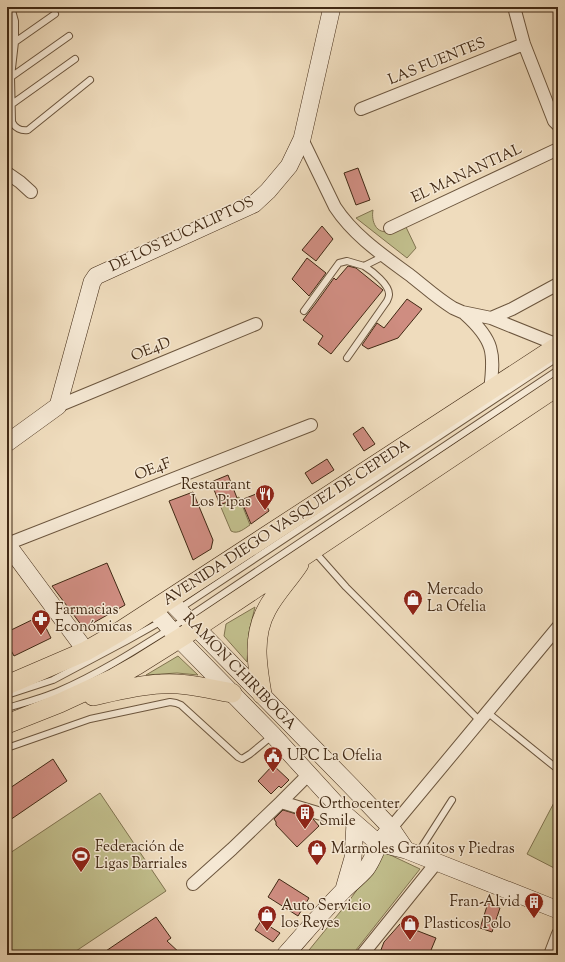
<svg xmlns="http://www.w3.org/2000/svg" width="565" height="962" font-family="'Sorts Mill Goudy',serif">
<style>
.green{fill:#c1be8c;stroke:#817450}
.building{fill:#cf8d81;stroke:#412914}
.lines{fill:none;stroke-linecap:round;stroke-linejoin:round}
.lane-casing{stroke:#6c563e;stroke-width:8}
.street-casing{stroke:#6c563e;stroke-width:14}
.secondary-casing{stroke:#412914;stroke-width:18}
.primary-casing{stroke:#412914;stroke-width:20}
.lane{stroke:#f5e8d4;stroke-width:6}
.street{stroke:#f5e8d4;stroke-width:12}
.secondary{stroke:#f5e8d4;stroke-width:17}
.primary{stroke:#efdcbd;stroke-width:19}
.labels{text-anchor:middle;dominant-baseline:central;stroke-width:3;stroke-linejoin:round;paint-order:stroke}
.street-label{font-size:15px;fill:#412914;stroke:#f5e8d4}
.poi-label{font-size:15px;fill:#412914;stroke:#f5e8d4;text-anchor:start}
</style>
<rect width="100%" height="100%" fill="#efdcbd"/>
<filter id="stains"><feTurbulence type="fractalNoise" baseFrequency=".005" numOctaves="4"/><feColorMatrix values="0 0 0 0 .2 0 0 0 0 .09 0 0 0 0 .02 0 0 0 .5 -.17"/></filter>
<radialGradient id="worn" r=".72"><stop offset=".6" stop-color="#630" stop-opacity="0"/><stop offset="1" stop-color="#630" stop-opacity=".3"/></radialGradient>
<path class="green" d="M 373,210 C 371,221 376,235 390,231 C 395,230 400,227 405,225 L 416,248 L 407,258 L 356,218 Z
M 239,497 L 250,525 C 245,528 238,535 231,531 L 220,505 Z
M 255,607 L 249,632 L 247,662 L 224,636 L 226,624 Z
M 178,656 L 198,675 L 177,673 L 146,675 Z
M 100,793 L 166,891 L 70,955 L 7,955 L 7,855 Z
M 558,795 L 558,870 L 527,854 Z
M 384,852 L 420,869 L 352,955 L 305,955 L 349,901 Z"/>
<path class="building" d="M 358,168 L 370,200 L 356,205 L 344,173 Z
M 322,226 L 333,239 L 316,261 L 302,250 Z
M 307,258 L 326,273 L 309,296 L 292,279 Z
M 348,266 L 356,268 L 383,290 L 331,354 L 318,344 L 323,336 L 303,320 L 316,303 L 334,278 L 336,280 Z
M 407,299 L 422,309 L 398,338 L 368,349 L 362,345 L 377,323 L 384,328 Z
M 363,427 L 375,444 L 364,451 L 353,434 Z
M 327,459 L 334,470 L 312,484 L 305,473 Z
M 228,475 L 237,498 L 220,505 L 211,482 Z
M 193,492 L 213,540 L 211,549 L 193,560 L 169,501 Z
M 261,492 L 269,511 L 251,524 L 241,500 Z
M 107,563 L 125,605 L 86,627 L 82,626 L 52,586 Z
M 40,616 L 51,638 L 14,656 L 7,643 L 7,632 Z
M 53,759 L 67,781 L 7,822 L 7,790 Z
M 273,765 L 289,780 L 281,788 L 279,786 L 271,794 L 258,781 Z
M 283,810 L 313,819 L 319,826 L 297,847 L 276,825 L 276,822 L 274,819 Z
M 279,879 L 309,898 L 298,916 L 268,897 Z
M 488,903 L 500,908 L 492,932 L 480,928 Z
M 156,917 L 171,938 L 167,941 L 182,955 L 100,955 Z
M 261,921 L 280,933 L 273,942 L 255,930 Z
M 400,924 L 436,938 L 429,955 L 379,955 L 384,942 Z"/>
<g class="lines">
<g class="lane-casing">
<path id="lane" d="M 11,7 L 15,21 L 15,42 L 11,77 L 12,122 C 15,128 21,131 28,130 L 90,80
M 15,42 L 55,14
M 11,77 L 69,36
M 12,104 L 75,59
M 304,311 L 339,263 L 347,261 L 364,266 L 384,256
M 347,358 L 387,301 C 388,299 389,297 389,295 C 390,285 372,271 364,266
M 315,552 L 346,587 L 480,721
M 179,609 L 551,362
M 7,695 L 53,680 L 128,640 L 162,621
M 7,708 C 24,703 43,698 59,691 C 105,671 145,644 187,618 L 558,370
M 487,712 L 555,767
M 7,748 L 90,719 L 170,702 L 176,703 L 181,705 L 238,757 L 242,759 L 250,754 L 272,736
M 418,853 L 452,800"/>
</g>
<g class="street-casing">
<path id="street" d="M 514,7 L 524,44 L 554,121 L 558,125
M 361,109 L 524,44
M 302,139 L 335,207 C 354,236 384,256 411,276 C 425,287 438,299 453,308 L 462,312 L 491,318 L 558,345
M 7,173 L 20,182 L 31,192
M 390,228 L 558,149
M 465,314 C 494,340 495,353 490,390
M 491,318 L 512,309 L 558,284
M 58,406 L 256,324
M 7,544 L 311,425
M 281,802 L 309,774
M 391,828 L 558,627
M 193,884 L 232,849 L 281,802 L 321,814 L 347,816
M 362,955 L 437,862
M 550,955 L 558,934"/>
</g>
<g class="secondary-casing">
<path id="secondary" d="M 7,443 L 58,406 L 92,282 L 96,276 L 254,204 L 268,191 L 289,166 L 302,139 L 332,7
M 7,544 L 86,651
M 169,600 L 352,787 L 391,828 L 406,850
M 154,610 L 179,639 L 273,735 L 347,816 L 378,843 L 406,850 L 558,910
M 344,889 L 353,858 L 355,823
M 285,955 C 304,934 323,911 344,890 C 351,883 359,877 366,869 C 375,857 376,845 386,834"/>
</g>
<g class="primary-casing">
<path id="primary" d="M 7,685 L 86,651 L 119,632 L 558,346
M 262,694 C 257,665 252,636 267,609 C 274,595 290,578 299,564
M 93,696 C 115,691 138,685 161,684 C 184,682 209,689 232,693
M 7,724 L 60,703 L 114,678 L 137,665 L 196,628 L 558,386"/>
</g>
<use href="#lane" class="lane"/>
<use href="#street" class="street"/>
<use href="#secondary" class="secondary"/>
<use href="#primary" class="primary"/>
</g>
<defs>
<g id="restaurant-pin" transform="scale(1)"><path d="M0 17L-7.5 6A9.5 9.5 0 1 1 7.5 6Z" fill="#8f2418" stroke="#f5e8d4"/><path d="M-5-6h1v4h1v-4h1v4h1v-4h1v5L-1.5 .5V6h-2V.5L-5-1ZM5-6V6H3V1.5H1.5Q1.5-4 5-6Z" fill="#fff"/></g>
<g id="shop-pin" transform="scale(1)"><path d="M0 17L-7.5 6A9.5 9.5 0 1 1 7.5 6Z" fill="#8f2418" stroke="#f5e8d4"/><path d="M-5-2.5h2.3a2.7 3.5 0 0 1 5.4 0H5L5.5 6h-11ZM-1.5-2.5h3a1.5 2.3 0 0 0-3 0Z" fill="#fff"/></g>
<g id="pharmacy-pin" transform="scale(1)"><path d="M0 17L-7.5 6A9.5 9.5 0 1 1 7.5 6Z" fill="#8f2418" stroke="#f5e8d4"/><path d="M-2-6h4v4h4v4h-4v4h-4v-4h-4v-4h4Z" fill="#fff"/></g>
<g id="civic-pin" transform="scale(1)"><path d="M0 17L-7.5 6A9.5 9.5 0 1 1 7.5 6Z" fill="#8f2418" stroke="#f5e8d4"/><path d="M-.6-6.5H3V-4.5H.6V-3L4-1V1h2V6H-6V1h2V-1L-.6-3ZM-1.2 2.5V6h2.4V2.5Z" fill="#fff"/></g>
<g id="building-pin" transform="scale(1)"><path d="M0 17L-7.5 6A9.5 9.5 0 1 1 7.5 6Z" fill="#8f2418" stroke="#f5e8d4"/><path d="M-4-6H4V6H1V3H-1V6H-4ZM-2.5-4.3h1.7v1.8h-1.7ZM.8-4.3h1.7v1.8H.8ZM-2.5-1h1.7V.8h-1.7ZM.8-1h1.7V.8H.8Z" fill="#fff"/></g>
<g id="stadium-pin" transform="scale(1)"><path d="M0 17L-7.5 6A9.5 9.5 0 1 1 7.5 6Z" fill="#8f2418" stroke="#f5e8d4"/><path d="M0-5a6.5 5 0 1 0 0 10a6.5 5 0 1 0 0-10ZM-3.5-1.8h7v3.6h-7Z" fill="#fff"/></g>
</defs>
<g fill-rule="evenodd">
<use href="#restaurant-pin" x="265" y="494"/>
<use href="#shop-pin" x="413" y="599"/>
<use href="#pharmacy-pin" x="41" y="619"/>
<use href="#civic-pin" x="273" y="756"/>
<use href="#building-pin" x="305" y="813"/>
<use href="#shop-pin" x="317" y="849"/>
<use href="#stadium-pin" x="81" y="856"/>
<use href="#building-pin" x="534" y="902"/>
<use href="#shop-pin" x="267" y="915"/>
<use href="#shop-pin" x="410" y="924"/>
</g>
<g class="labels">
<g class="street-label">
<text transform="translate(437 62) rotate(-22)">LAS FUENTES</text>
<text transform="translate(467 174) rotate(-25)">EL MANANTIAL</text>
<text transform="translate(182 235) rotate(-25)">DE LOS EUCALIPTOS</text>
<text transform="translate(151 350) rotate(-22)">OE4D</text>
<text transform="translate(153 470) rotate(-21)">OE4F</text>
<text transform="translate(287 523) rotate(-33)">AVENIDA DIEGO VASQUEZ DE CEPEDA</text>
<text transform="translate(239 672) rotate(46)">RAMON CHIRIBOGA</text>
</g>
<g class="poi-label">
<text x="251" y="485" text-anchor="end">Restaurant<tspan x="251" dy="17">Los Pipas</tspan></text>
<text x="427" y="590">Mercado<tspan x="427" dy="17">La Ofelia</tspan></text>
<text x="55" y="610">Farmacias<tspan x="55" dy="17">Económicas</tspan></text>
<text x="287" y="756">UPC La Ofelia</text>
<text x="319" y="804">Orthocenter<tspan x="319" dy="17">Smile</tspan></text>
<text x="95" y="847">Federación de<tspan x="95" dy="17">Ligas Barriales</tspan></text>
<text x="331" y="849">Marmoles Granitos y Piedras</text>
<text x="520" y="902" text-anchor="end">Fran-Alvid</text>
<text x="281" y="906">Auto Servicio<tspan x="281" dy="17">los Reyes</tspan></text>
<text x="424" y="924">Plasticos Polo</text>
</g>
</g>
<rect width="565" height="962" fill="none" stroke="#efdcbd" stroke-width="24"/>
<rect x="8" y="8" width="549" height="946" fill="none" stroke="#412914" stroke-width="2"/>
<rect x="12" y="12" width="541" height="938" fill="none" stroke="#412914"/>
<rect width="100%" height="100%" filter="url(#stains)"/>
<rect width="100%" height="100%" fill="url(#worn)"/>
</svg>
